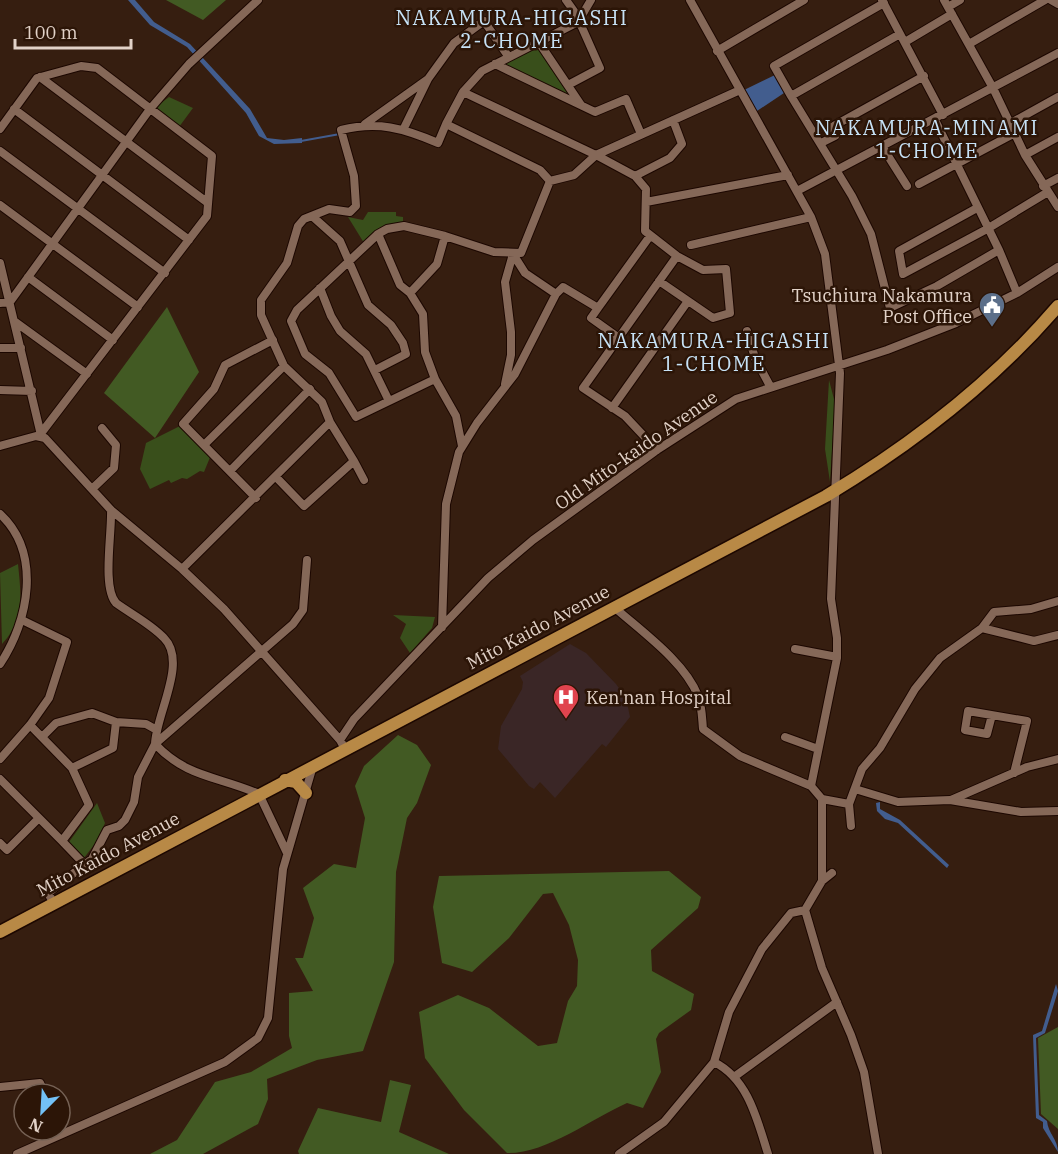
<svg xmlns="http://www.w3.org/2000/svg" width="1058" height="1154" font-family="'IBM Plex Serif',serif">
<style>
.medical{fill:#3a2626}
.green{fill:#394f1b}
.forest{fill:#425a23}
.water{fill:#425d8e}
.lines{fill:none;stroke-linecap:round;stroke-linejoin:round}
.stream{stroke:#425d8e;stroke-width:2}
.minor-casing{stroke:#1c0700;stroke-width:10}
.highway-casing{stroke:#1c0700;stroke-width:15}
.minor{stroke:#856858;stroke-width:8}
.highway{stroke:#b88946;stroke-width:12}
.labels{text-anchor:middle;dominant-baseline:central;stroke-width:5;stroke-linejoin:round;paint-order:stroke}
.poi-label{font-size:18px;fill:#e2d2c8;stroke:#2c1507;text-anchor:end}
.street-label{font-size:18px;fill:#e2d2c8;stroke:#2c1507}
.neighbourhood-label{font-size:20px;letter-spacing:1.5px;fill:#c7e2f6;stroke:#2c1507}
</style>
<rect width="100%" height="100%" fill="#361e10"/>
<path class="medical" d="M 570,644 L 586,653 L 616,684 L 626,698 L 630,717 L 606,747 L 602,744 L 555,798 L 540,782 L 534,789 L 529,786 L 498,749 L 501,726 L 522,689 L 523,682 L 520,676 Z"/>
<path class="green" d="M 537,43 L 577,102 L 498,64 Z
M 169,97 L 193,108 L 179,127 L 153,109 Z
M 368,212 L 396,212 L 396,216 L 403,217 L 403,223 L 376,231 L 364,243 L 348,217 L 363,220 Z
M 829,380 L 835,403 L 830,482 L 825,449 Z
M 180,426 L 211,455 L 204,472 L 200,471 L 187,479 L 182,478 L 171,483 L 169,480 L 150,489 L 140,469 L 146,443 Z
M 18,564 C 21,593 25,620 2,644 L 0,573 Z
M 393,615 L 435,617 L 432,628 L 410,653 L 400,638 L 406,624 Z
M 97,803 L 105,823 L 97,841 L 84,858 L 69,842 Z"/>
<path class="forest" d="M 166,0 L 226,0 L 203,20 Z
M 167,307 L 199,372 L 155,438 L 104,393 Z
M 398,735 L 417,745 L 431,765 L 417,803 L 407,818 L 396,872 L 394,962 L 363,1051 L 317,1060 L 267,1079 L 268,1099 L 258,1124 L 203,1154 L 150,1154 L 177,1140 L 215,1082 L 251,1072 L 292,1048 L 289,1036 L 289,993 L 313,991 L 295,958 L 303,958 L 314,918 L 303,888 L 334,864 L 356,868 L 365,818 L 355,786 L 364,766 Z
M 669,871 L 701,897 L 698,908 L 651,950 L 652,971 L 694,994 L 691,1010 L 659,1033 L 656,1039 L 661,1072 L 643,1108 L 627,1103 C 591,1119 546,1154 507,1153 L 464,1110 L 425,1058 L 419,1012 L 458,995 L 489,1008 L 538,1046 L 557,1043 L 568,1001 L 577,986 L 578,960 L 569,925 L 553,893 L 543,894 L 509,938 L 472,972 L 442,963 L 433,907 L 439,876 Z
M 1058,1027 L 1058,1129 L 1041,1114 L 1038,1038 Z
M 390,1080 L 411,1085 L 399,1132 L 449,1154 L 299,1154 L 298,1151 L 318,1108 L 381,1122 Z"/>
<path class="water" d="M 128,0 L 135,0 L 154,22 L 190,44 L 250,109 L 267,138 L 284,140 L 302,138 L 302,143 L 274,144 L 259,136 L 246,113 L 187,47 L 150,25 Z
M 777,74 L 787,91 L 754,113 L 742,91 Z
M 880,802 L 880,809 L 900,820 L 949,865 L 947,868 L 898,823 L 885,819 L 877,811 L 876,803 Z
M 1056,984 L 1058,991 L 1045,1033 L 1036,1038 L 1039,1115 L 1047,1121 C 1048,1133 1058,1140 1058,1152 L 1043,1128 L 1043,1122 L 1036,1118 L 1033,1035 L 1042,1031 Z"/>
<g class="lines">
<path class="stream" d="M 301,141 L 340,134"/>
<g class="minor-casing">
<path id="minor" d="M 566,0 L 576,14 L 600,68 L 568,85
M 690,0 L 811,217 L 825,254 L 840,373 L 831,599 L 837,638 L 837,658 L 811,786 L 822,799 L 822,881
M 882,0 L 943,115
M 944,0 L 993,88 L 1025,155 L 1058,207
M 1051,0 L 1058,4
M 948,7 L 960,0
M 900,34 L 791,96 L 852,196 L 871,234 L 890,308 L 937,286 L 999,250 L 935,120
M 538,41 L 581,105
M 905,42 L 952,14
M 969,44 L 1045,0
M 717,51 L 804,0
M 495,64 L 595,112 L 626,99 L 641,134
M 40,77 L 208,203
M 463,92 L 596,155 L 635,176 L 646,189 L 645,231 L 677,256 L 703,270 L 726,269 L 730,313 L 713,318 L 659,281
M 791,96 L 774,66 L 884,3
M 14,109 L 189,240
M 1011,123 L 1058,97
M 365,124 L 428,79
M 404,128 L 428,79 L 454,43 L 484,21 L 508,56
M 0,129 L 37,78 L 81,66 L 97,68 L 212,156 L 207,216 L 42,432
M 821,143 L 835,136 L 830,128 L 924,76
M 883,148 L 907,186
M 0,151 L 165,273
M 1025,155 L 1058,137
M 635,176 L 670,158 L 682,144 L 673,120
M 550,181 L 540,170 L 446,124 L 463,92 L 482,71 L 578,22 L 591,0
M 919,184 L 1015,133
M 1043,186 L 1058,178
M 797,191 L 1058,53
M 646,202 L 788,175
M 0,205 L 138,307
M 977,208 L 899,251 L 903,274 L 987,229 L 1048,192
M 312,216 L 340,241 L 368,305 L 391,325 L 403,343 L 406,354 L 375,370
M 378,234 L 400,285 L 410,293 L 423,314 L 425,352 L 435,379 L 356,417 L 329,373 L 305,354 L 291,321 L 297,310 L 378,234 L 387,229 L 404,226 L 445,236 L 494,252 L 521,253 L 550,181 L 574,175 L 596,155 L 740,90
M 691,245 L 811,217
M 999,250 L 1017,293
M 513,254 L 525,273 L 556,294 L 563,287 L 598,308 L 591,318 L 619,338
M 0,263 L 41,435
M 28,277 L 113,340
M 320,288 L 331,316 L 340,331 L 366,354 L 389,401
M 410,293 L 437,264 L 445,236
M 0,303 L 10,302 L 150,109 L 189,64 L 258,0
M 598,308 L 650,236
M 14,321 L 87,374
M 747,331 L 755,358 L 770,386
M 0,348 L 21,348
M 435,379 L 456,416 L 462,446
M 505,384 L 511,355 L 511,332 L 505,282 L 513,254
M 0,390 L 32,391
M 612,408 L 688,301
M 204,445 L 284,366
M 0,446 L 36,436 L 45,438 L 111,510 L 182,569 L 224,609 L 340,740
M 657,450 L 625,416 L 583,388 L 677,256
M 354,461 L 364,480
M 230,471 L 310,389
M 276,477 L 304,506 L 354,461 L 330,422 L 322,402 L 284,366 L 261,315 L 261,300 L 287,263 L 298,226 L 304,219 L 329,209 L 350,212 L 356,206 L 354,176 L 341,130 C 378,121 403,128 438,143 L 446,124
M 92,489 L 114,468 L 116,445 L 102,428
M 256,498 L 183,424 L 214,389 L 225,365 L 273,340
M 111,510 C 112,534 102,587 116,603 C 131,614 151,624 164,638 C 188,662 156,714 155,744 C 187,778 218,776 259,794 L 287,853
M 0,514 C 42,553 29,621 0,664
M 182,569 L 330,422
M 614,607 C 641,631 685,662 698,696 C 702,706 702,718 703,729 L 740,756 L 811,786
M 442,627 L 446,504 L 459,452 L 477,423 L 515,374 L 556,294
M 982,628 L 1034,641 L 1058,635
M 795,649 L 837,657
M 992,715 L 987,734 L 965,730 L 968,711 L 1027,721 L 1014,773
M 42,737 L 56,723 L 92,713 L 116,722 L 146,724 L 155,729
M 785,737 L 818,749
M 345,749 L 340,740 L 354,719 L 488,578 L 533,540 L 657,450 L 736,399 L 887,350 L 956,323 L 1017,293 L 1058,267
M 0,759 L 30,725 L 49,698 L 67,642 L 22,620
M 72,768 L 113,748 L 116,722
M 0,779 L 62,841 L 89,805 L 72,768 L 30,725
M 855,789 L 898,802 L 950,800 L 1021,812 L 1058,811
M 822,799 L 849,804
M 951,800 L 1027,767 L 1058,759
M 851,826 L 849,804 L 862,769 L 880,748 L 915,689 L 940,658 L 982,628 L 994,612 L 1031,609 L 1058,601
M 62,841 L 86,866
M 0,843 L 7,850 L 39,818
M 53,902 L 48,893 L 92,859 L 107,830 L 119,826 L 125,820 L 134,802 L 138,777 L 155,744 L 293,624 L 303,610 L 307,560
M 805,910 L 822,968 L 851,1035 L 864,1072 L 878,1154
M 714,1062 C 748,1079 757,1119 768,1154
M 734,1077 L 837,1002
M 0,1087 L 40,1083 L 45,1094
M 17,1154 L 225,1062 L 258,1038 L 268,1018 L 283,869 L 313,766
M 619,1154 L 664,1122 L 714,1062 L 729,1012 L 762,949 L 791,913 L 805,910 L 822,881 L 832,873"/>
</g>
<g class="highway-casing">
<path id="highway" d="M 285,780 L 296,782 L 306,793
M 0,932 L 826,496 C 913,444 992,383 1058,306"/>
</g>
<use href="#minor" class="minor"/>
<use href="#highway" class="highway"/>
</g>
<defs>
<g id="civic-pin" transform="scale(1.35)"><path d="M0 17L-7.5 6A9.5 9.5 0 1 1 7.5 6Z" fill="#5c6f8a" stroke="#2c1507"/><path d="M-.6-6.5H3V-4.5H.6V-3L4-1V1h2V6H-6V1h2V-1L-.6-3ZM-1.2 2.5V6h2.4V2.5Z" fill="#fff"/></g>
<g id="hospital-pin" transform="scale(1.35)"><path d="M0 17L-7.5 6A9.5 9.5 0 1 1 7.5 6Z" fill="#e0444e" stroke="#2c1507"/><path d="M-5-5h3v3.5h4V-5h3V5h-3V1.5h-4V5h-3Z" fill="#fff"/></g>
</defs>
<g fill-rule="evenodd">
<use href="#civic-pin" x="992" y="305"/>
<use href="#hospital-pin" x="566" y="697"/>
</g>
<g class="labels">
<g class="poi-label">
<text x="972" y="295">Tsuchiura Nakamura<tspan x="972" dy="21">Post Office</tspan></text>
<text x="586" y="697" text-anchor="start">Ken'nan Hospital</text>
</g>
<g class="street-label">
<text transform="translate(636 450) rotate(-35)">Old Mito-kaido Avenue</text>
<text transform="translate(538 627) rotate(-28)">Mito Kaido Avenue</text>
<text transform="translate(108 854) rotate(-28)">Mito Kaido Avenue</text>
</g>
<g class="neighbourhood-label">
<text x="512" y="17">NAKAMURA-HIGASHI<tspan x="512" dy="23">2-CHOME</tspan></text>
<text x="927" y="127">NAKAMURA-MINAMI<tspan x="927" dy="23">1-CHOME</tspan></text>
<text x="714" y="340">NAKAMURA-HIGASHI<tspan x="714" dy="23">1-CHOME</tspan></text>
</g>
</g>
<g transform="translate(42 1112) rotate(204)"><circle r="28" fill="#2c1507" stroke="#756154" stroke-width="1.5"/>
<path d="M0-4.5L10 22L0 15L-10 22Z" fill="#73c1f6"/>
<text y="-9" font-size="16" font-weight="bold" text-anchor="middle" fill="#e2d2c8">N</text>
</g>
<path d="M15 39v9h116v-9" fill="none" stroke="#e2d2c8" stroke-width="3"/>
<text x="24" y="39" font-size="18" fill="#e2d2c8" stroke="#2c1507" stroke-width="4.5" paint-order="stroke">100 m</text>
</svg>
